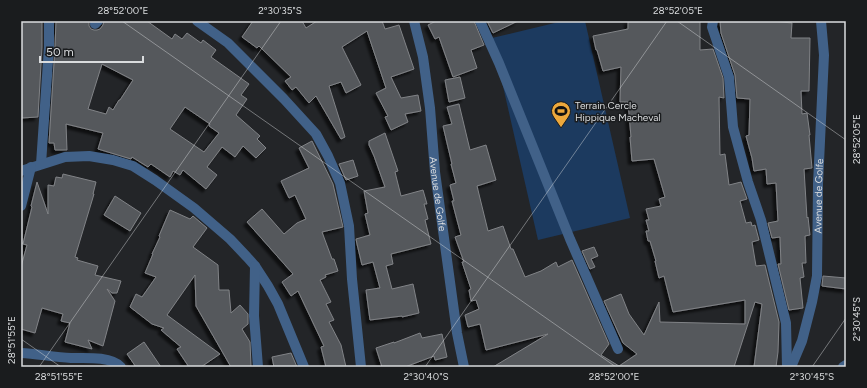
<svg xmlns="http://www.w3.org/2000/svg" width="867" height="388" font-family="Figtree,sans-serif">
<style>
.green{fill:#1c3a5f}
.building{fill:#55585b;stroke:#818387;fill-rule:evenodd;filter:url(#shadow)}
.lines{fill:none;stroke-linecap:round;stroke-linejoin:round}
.minor{stroke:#416188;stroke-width:10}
.ticks{fill:none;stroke:#dadcde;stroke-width:1;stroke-opacity:0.45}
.labels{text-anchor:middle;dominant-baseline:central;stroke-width:3;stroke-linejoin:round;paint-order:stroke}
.poi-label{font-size:10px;fill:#dadcde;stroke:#1a1c1e;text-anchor:start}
.street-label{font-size:10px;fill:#dadcde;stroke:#1a1c1e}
.neatline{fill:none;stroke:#dadcde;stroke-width:1.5}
.ticks-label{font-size:10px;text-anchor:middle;fill:#dadcde}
</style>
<defs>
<filter id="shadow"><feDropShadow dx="-3.5" dy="3.5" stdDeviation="1" flood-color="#0009"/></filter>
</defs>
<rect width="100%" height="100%" fill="#232528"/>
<path class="green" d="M 563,21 L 585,21 L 630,218 L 538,240 L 492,38 Z"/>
<path class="building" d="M 21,21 L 42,21 L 42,47 L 38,117 L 21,118 Z
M 56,21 L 89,21 L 89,26 L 91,29 L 94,30 L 97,30 L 100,29 L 103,25 L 104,21 L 147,21 L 172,39 L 175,34 L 182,39 L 187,33 L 201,43 L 203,40 L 216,50 L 211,57 L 249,84 L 241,95 L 247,99 L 236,115 L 260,136 L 257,139 L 266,148 L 256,158 L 243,146 L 235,157 L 222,147 L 207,167 L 217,175 L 206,189 L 183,170 L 180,175 L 173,171 L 170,177 L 151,164 L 148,167 L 132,157 L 131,159 L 98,149 L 103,133 L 66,124 L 67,150 L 55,150 L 54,143 L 49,143 L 55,47 ZM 102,64 L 133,80 L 120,100 L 119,100 L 113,110 L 109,107 L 106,114 L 88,109 ZM 185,107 L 210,124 L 209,126 L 219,133 L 204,152 L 170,129 Z
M 253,21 L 302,21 L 306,28 L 317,21 L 382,21 L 385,29 L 399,25 L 414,69 L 391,77 L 401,98 L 418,95 L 421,111 L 405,114 L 408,122 L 391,130 L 385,117 L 388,116 L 376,93 L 386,88 L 367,31 L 342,47 L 361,85 L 346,93 L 341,82 L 329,86 L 345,137 L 341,139 L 316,96 L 309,103 L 296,87 L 292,90 L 285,81 L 291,77 L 259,46 L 257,48 L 242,37 Z
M 436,21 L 474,21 L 484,45 L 471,50 L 477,68 L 453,77 L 439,37 L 435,39 L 428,25 Z
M 487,21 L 518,21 L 493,33 Z
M 628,21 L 700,21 L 700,50 L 713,49 L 723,78 L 724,98 L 719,97 L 720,155 L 725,154 L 729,185 L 741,182 L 747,199 L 740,201 L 746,223 L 751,222 L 752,226 L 755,225 L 759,240 L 752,242 L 756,266 L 765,265 L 779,322 L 778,352 L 776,367 L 754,367 L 762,304 L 755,302 L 734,367 L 493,367 L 548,334 L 486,350 L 480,324 L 468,327 L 465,315 L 479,309 L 476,300 L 471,301 L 469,290 L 471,289 L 462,262 L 464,262 L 455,237 L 461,235 L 452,201 L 454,201 L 450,185 L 456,183 L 451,164 L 452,164 L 443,126 L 452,124 L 447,107 L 459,104 L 470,150 L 486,145 L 496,180 L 477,186 L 488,231 L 503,226 L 511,249 L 513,249 L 525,277 L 541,271 L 556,262 L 558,267 L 572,260 L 609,344 L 601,355 L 619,366 L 637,354 L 623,343 L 604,301 L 621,294 L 629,314 L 644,335 L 659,302 L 660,322 L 745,324 L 745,300 L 673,312 L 664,276 L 659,278 L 655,261 L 656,261 L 650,241 L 648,241 L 646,231 L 649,231 L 646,220 L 649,220 L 646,209 L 661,206 L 659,199 L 665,197 L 654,159 L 632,161 L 630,137 L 631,137 L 628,102 L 620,102 L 621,67 L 603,71 L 597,50 L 596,50 L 593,36 L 628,29 Z
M 720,21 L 772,21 L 792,23 L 791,38 L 810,38 L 809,91 L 801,91 L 802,114 L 807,113 L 810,135 L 809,135 L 812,168 L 804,169 L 807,218 L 808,217 L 810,235 L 805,236 L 806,263 L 802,263 L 804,277 L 800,278 L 803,308 L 789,310 L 778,264 L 781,264 L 780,237 L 772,238 L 768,223 L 778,221 L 776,183 L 767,184 L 766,169 L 754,171 L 752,158 L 746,136 L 749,135 L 750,99 L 737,98 L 735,75 L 721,33 Z
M 460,77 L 465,98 L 449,102 L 445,80 Z
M 385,133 L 398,171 L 395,172 L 401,196 L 423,190 L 427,204 L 424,204 L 428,219 L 425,220 L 431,244 L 391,254 L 393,264 L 386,266 L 392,289 L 413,284 L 419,313 L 402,317 L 402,316 L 370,320 L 366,290 L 380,288 L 373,262 L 362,265 L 357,244 L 356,239 L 370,235 L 365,214 L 368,213 L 364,191 L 385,187 L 374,156 L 369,145 L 369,141 Z
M 312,141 L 333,184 L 343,227 L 322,232 L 332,259 L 334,259 L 338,271 L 325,275 L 326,277 L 320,280 L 331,302 L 326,304 L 334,320 L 329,322 L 341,345 L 346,367 L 326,367 L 321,347 L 324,346 L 298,291 L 291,296 L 282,282 L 293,274 L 247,222 L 262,209 L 284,234 L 297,223 L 306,219 L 295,195 L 289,198 L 281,181 L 309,168 L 299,148 Z
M 353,160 L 358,176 L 346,180 L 339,164 Z
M 63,174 L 96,182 L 93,194 L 94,194 L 75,257 L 78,258 L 77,260 L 98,266 L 95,275 L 121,281 L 117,293 L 112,293 L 107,289 L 115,301 L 103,346 L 88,340 L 92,349 L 65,342 L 70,323 L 61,321 L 63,314 L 42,308 L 35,333 L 21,329 L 21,267 L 27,245 L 23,244 L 32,207 L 31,206 L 37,182 L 48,214 L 48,185 L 54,186 L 56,177 L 62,178 Z
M 115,196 L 141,213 L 130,231 L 104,215 Z
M 170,210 L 190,219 L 193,216 L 207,228 L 193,247 L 218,265 L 219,290 L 229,290 L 231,313 L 240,305 L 248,314 L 248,324 L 242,329 L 250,342 L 251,366 L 249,367 L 231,367 L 196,306 L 195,275 L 167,315 L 220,354 L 201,367 L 189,367 L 177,349 L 181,347 L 161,330 L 164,328 L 152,324 L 130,307 L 136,294 L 142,297 L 156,277 L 145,273 L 153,254 L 152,254 L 160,237 L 159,236 Z
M 594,247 L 598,256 L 591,259 L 595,267 L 590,269 L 582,251 Z
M 823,276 L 846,278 L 846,289 L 822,286 Z
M 420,333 L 422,338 L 442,334 L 447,357 L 435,360 L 434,356 L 405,367 L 382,367 L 376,348 L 394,342 L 394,343 Z
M 144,342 L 161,367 L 136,367 L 127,354 Z
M 291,353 L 297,367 L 274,367 L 272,357 Z"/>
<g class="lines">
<g class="minor">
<path d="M 197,21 L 228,43 L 284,99 L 316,134 L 328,156 L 340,183 L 349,226 L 352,279 L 361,367"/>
<path id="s1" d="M 414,21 L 423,57 L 430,108 L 435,172 L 457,333 L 464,367"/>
<path d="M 480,21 L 499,63 L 570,239 L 618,349"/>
<path d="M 713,21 L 712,27 L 729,77 L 733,127 L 748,182 L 761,220 L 786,323 L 787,367"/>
<path d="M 95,24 L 98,21"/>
<path d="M 41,164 L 49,47 L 49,21"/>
<path d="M 21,171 L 65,157 L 89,156 L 113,160 L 133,166 L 155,180 L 194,208 L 230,239 L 247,257 L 255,266 L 268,286 L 278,304 L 304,367"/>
<path d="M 21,206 L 31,167"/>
<path d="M 255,266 L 254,316 L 258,367"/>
<path d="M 21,353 C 37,354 54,357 71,358 C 85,358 111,356 121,367"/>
<path id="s2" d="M 791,367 L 802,341 L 812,302 L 817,276 L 818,184 L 824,55 L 821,21"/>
<path d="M 843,367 L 846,365"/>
</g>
</g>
<path class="ticks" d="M 122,21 L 616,367M 677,21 L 846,140M 21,339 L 61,367M 39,367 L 281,21M 425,367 L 667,21M 812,367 L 846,318"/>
<defs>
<g id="stadium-pin" transform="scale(1)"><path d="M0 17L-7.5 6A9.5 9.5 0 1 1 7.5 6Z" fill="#eda83c" stroke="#1a1c1e"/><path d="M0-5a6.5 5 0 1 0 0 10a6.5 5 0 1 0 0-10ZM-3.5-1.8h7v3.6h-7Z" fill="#111"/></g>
</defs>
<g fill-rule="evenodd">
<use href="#stadium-pin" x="561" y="111"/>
</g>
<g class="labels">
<g class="poi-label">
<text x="575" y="105">Terrain Cercle<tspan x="575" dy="12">Hippique Macheval</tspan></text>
</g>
<g class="street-label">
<text stroke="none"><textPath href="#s1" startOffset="175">Avenue de Golfe</textPath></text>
<text stroke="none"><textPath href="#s2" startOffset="175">Avenue de Golfe</textPath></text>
</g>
</g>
<rect width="867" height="388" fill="none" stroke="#1a1c1e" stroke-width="44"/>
<path d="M40 56v6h103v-6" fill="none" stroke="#dadcde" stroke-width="2"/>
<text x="46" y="56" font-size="12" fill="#dadcde" stroke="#1a1c1e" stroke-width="3" paint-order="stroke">50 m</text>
<rect x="22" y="22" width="823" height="344" class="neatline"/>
<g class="ticks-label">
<text x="123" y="14">28°52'00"E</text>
<text x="280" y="14">2°30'35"S</text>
<text x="678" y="14">28°52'05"E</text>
<text transform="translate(856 139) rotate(-90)" y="4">28°52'05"E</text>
<text transform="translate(856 319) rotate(-90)" y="4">2°30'45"S</text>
<text transform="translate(11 340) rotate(-90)" y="4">28°51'55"E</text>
<text x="59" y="380">28°51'55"E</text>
<text x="426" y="380">2°30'40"S</text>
<text x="614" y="380">28°52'00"E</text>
<text x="812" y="380">2°30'45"S</text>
</g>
</svg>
